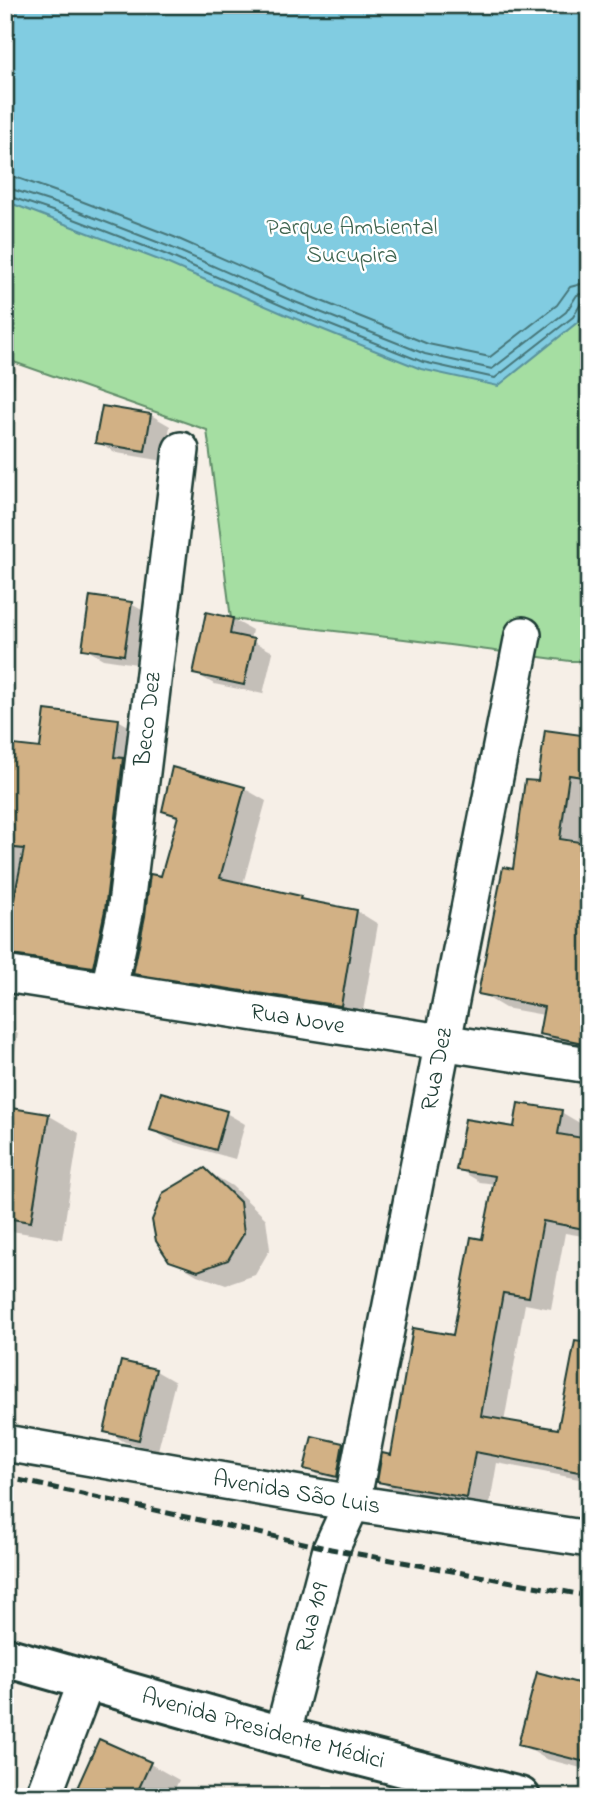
<svg xmlns="http://www.w3.org/2000/svg" width="594" height="1802" font-family="'Indie Flower',sans-serif">
<style>
.green{fill:#a5dea2;stroke:#628e6b;stroke-width:2}
.water{fill:#81cce1;stroke:#5a939c;stroke-width:2}
.shadow{fill:#0003}
.lines{fill:none;stroke-linecap:round;stroke-linejoin:round}
.shore{stroke:#467679;stroke-width:2}
.building{fill:#d2b185;stroke:#1f3d34;stroke-width:2}
.street-casing{stroke:#1f3d34;stroke-width:40}
.primary-casing{stroke:#1f3d34;stroke-width:44}
.street{stroke:#fff;stroke-width:35}
.primary{stroke:#fff;stroke-width:38}
.rail{stroke:#1f3d34;stroke-width:5;stroke-dasharray:10 5;stroke-linecap:butt}
.labels{text-anchor:middle;dominant-baseline:central;stroke-width:5;stroke-linejoin:round;paint-order:stroke}
.park-label{font-size:24px;fill:#406550;stroke:#fff}
.street-label{font-size:24px;fill:#1f3d34;stroke:#fff}
</style>
<rect width="100%" height="100%" fill="#f6efe7"/>
<filter id="ink" filterUnits="userSpaceOnUse"><feTurbulence type="fractalNoise" baseFrequency=".0143" numOctaves="2"/><feDisplacementMap in="SourceGraphic" scale="14" xChannelSelector="R" yChannelSelector="G"/><feConvolveMatrix kernelMatrix="1 2 1 2 8 2 1 2 1" color-interpolation-filters="sRGB"/></filter>
<g filter="url(#ink)">
<path class="green" d="M 5,5 L 589,5 L 589,661 L 570,661 L 404,639 L 231,619 L 207,430 L 5,359 Z"/>
<path class="water" d="M 5,5 L 572,5 L 589,20 L 589,302 L 579,321 L 498,386 L 421,369 L 284,314 L 164,262 L 5,201 Z"/>
<path class="shadow" d="M 5,363 L 16,369 L 7,444 L 5,444 Z
M 151,415 L 170,426 L 164,461 L 117,453 L 97,442 Z
M 131,604 L 151,615 L 143,665 L 103,659 L 84,648 Z
M 232,619 L 252,630 L 250,640 L 273,652 L 263,694 L 214,684 L 195,673 Z
M 118,720 L 139,732 L 114,977 L 5,974 L 5,746 L 41,750 Z
M 589,738 L 589,827 L 586,845 L 589,845 L 589,1052 L 566,1048 L 541,1033 L 544,1015 L 505,1008 L 480,993 L 539,783 Z
M 245,789 L 266,801 L 243,884 L 300,897 L 309,902 L 357,911 L 378,924 L 362,1017 L 156,985 L 135,973 L 179,819 L 164,811 Z
M 5,1026 L 18,1033 L 14,1057 L 5,1056 Z
M 5,1109 L 48,1115 L 79,1133 L 62,1239 L 5,1230 Z
M 561,1112 L 583,1125 L 581,1139 L 589,1141 L 589,1237 L 565,1233 L 551,1309 L 525,1304 L 504,1422 L 559,1431 L 589,1388 L 589,1481 L 497,1463 L 489,1509 L 401,1494 L 379,1481 L 454,1337 L 484,1241 L 495,1184 L 480,1182 L 458,1169 L 516,1130 Z
M 226,1113 L 245,1124 L 235,1159 L 171,1141 L 152,1130 Z
M 205,1170 L 232,1186 L 266,1219 L 270,1249 L 255,1275 L 226,1285 L 197,1275 L 170,1259 Z
M 123,1363 L 156,1371 L 175,1382 L 158,1450 L 125,1442 L 106,1431 Z
M 343,1445 L 352,1451 L 346,1481 L 316,1474 L 306,1468 Z
M 589,1687 L 589,1770 L 546,1759 L 520,1744 Z
M 150,1764 L 179,1780 L 171,1797 L 75,1797 Z"/>
<g class="lines">
<path class="shore" d="M 5,176 L 15,177 L 68,196 L 174,237 L 294,290 L 428,344 L 490,357 L 557,305 L 570,287 L 589,282
M 5,187 L 64,206 L 170,247 L 290,300 L 425,354 L 492,369 L 566,312 L 577,295 L 589,292
M 5,195 L 61,214 L 167,255 L 287,308 L 423,362 L 495,378 L 573,317 L 582,302 L 589,301"/>
</g>
<path class="building" d="M 102,406 L 151,414 L 145,451 L 95,443 Z
M 90,596 L 132,602 L 124,655 L 82,649 Z
M 206,612 L 233,618 L 230,634 L 254,639 L 244,685 L 193,674 Z
M 45,710 L 119,719 L 114,757 L 123,758 L 105,910 L 93,967 L 5,954 L 5,916 L 10,918 L 24,849 L 5,847 L 5,744 L 40,748 Z
M 545,730 L 589,736 L 589,778 L 569,775 L 560,839 L 586,843 L 580,882 L 589,884 L 589,1012 L 583,1043 L 539,1034 L 544,1007 L 478,994 L 503,867 L 513,869 L 525,780 L 538,781 Z
M 172,767 L 245,787 L 220,878 L 301,896 L 300,899 L 357,910 L 341,1006 L 133,974 L 145,916 L 150,874 L 161,876 L 178,816 L 162,811 Z
M 161,1092 L 227,1111 L 216,1150 L 150,1130 Z
M 518,1103 L 562,1110 L 558,1134 L 589,1139 L 589,1230 L 543,1221 L 529,1297 L 503,1293 L 481,1416 L 558,1429 L 575,1341 L 589,1343 L 589,1474 L 475,1452 L 467,1498 L 377,1482 L 382,1453 L 391,1455 L 413,1328 L 453,1335 L 471,1237 L 482,1239 L 495,1176 L 456,1170 L 465,1119 L 514,1127 Z
M 5,1107 L 49,1114 L 31,1222 L 5,1218 Z
M 205,1168 L 240,1202 L 244,1233 L 228,1260 L 198,1271 L 169,1261 L 156,1241 L 152,1220 L 163,1193 Z
M 121,1361 L 156,1369 L 139,1440 L 104,1432 Z
M 312,1436 L 343,1443 L 337,1477 L 304,1469 Z
M 537,1672 L 589,1686 L 589,1763 L 518,1745 Z
M 99,1739 L 151,1762 L 135,1797 L 73,1797 Z"/>
<g class="lines">
<g class="street-casing">
<g id="street">
<path id="s1" d="M 5,974 L 589,1065"/>
<path id="s2" d="M 109,989 L 125,913 L 181,450"/>
<path id="s3" d="M 5,1443 L 352,1503 L 589,1539"/>
<path id="s4" d="M 282,1736 L 331,1549 L 352,1503 L 523,635"/>
<path d="M 43,1797 L 87,1680"/>
</g>
</g>
<g class="primary-casing">
<g id="primary">
<path id="s5" d="M 5,1657 L 282,1736 L 520,1797"/>
</g>
</g>
<use href="#street" class="street"/>
<use href="#primary" class="primary"/>
<path class="rail" d="M 5,1477 L 331,1549 L 589,1596"/>
</g>
</g>
<g class="labels">
<g class="park-label">
<text x="352" y="228">Parque Ambiental<tspan x="352" dy="28">Sucupira</tspan></text>
</g>
<g class="street-label">
<text stroke="none"><textPath href="#s2" startOffset="273">Beco Dez</textPath></text>
<text stroke="none"><textPath href="#s1" startOffset="296">Rua Nove</textPath></text>
<text stroke="none"><textPath href="#s4" startOffset="686">Rua Dez</textPath></text>
<text stroke="none"><textPath href="#s3" startOffset="296">Avenida São Luis</textPath></text>
<text stroke="none"><textPath href="#s4" startOffset="122">Rua 109</textPath></text>
<text stroke="none"><textPath href="#s5" startOffset="268">Avenida Presidente Médici</textPath></text>
</g>
</g>
<rect width="594" height="1802" fill="none" stroke="#fff" stroke-width="28"/>
<rect x="14" y="14" width="566" height="1774" fill="none" stroke="#1f3d34" stroke-width="2.5" filter="url(#ink)"/>
</svg>
